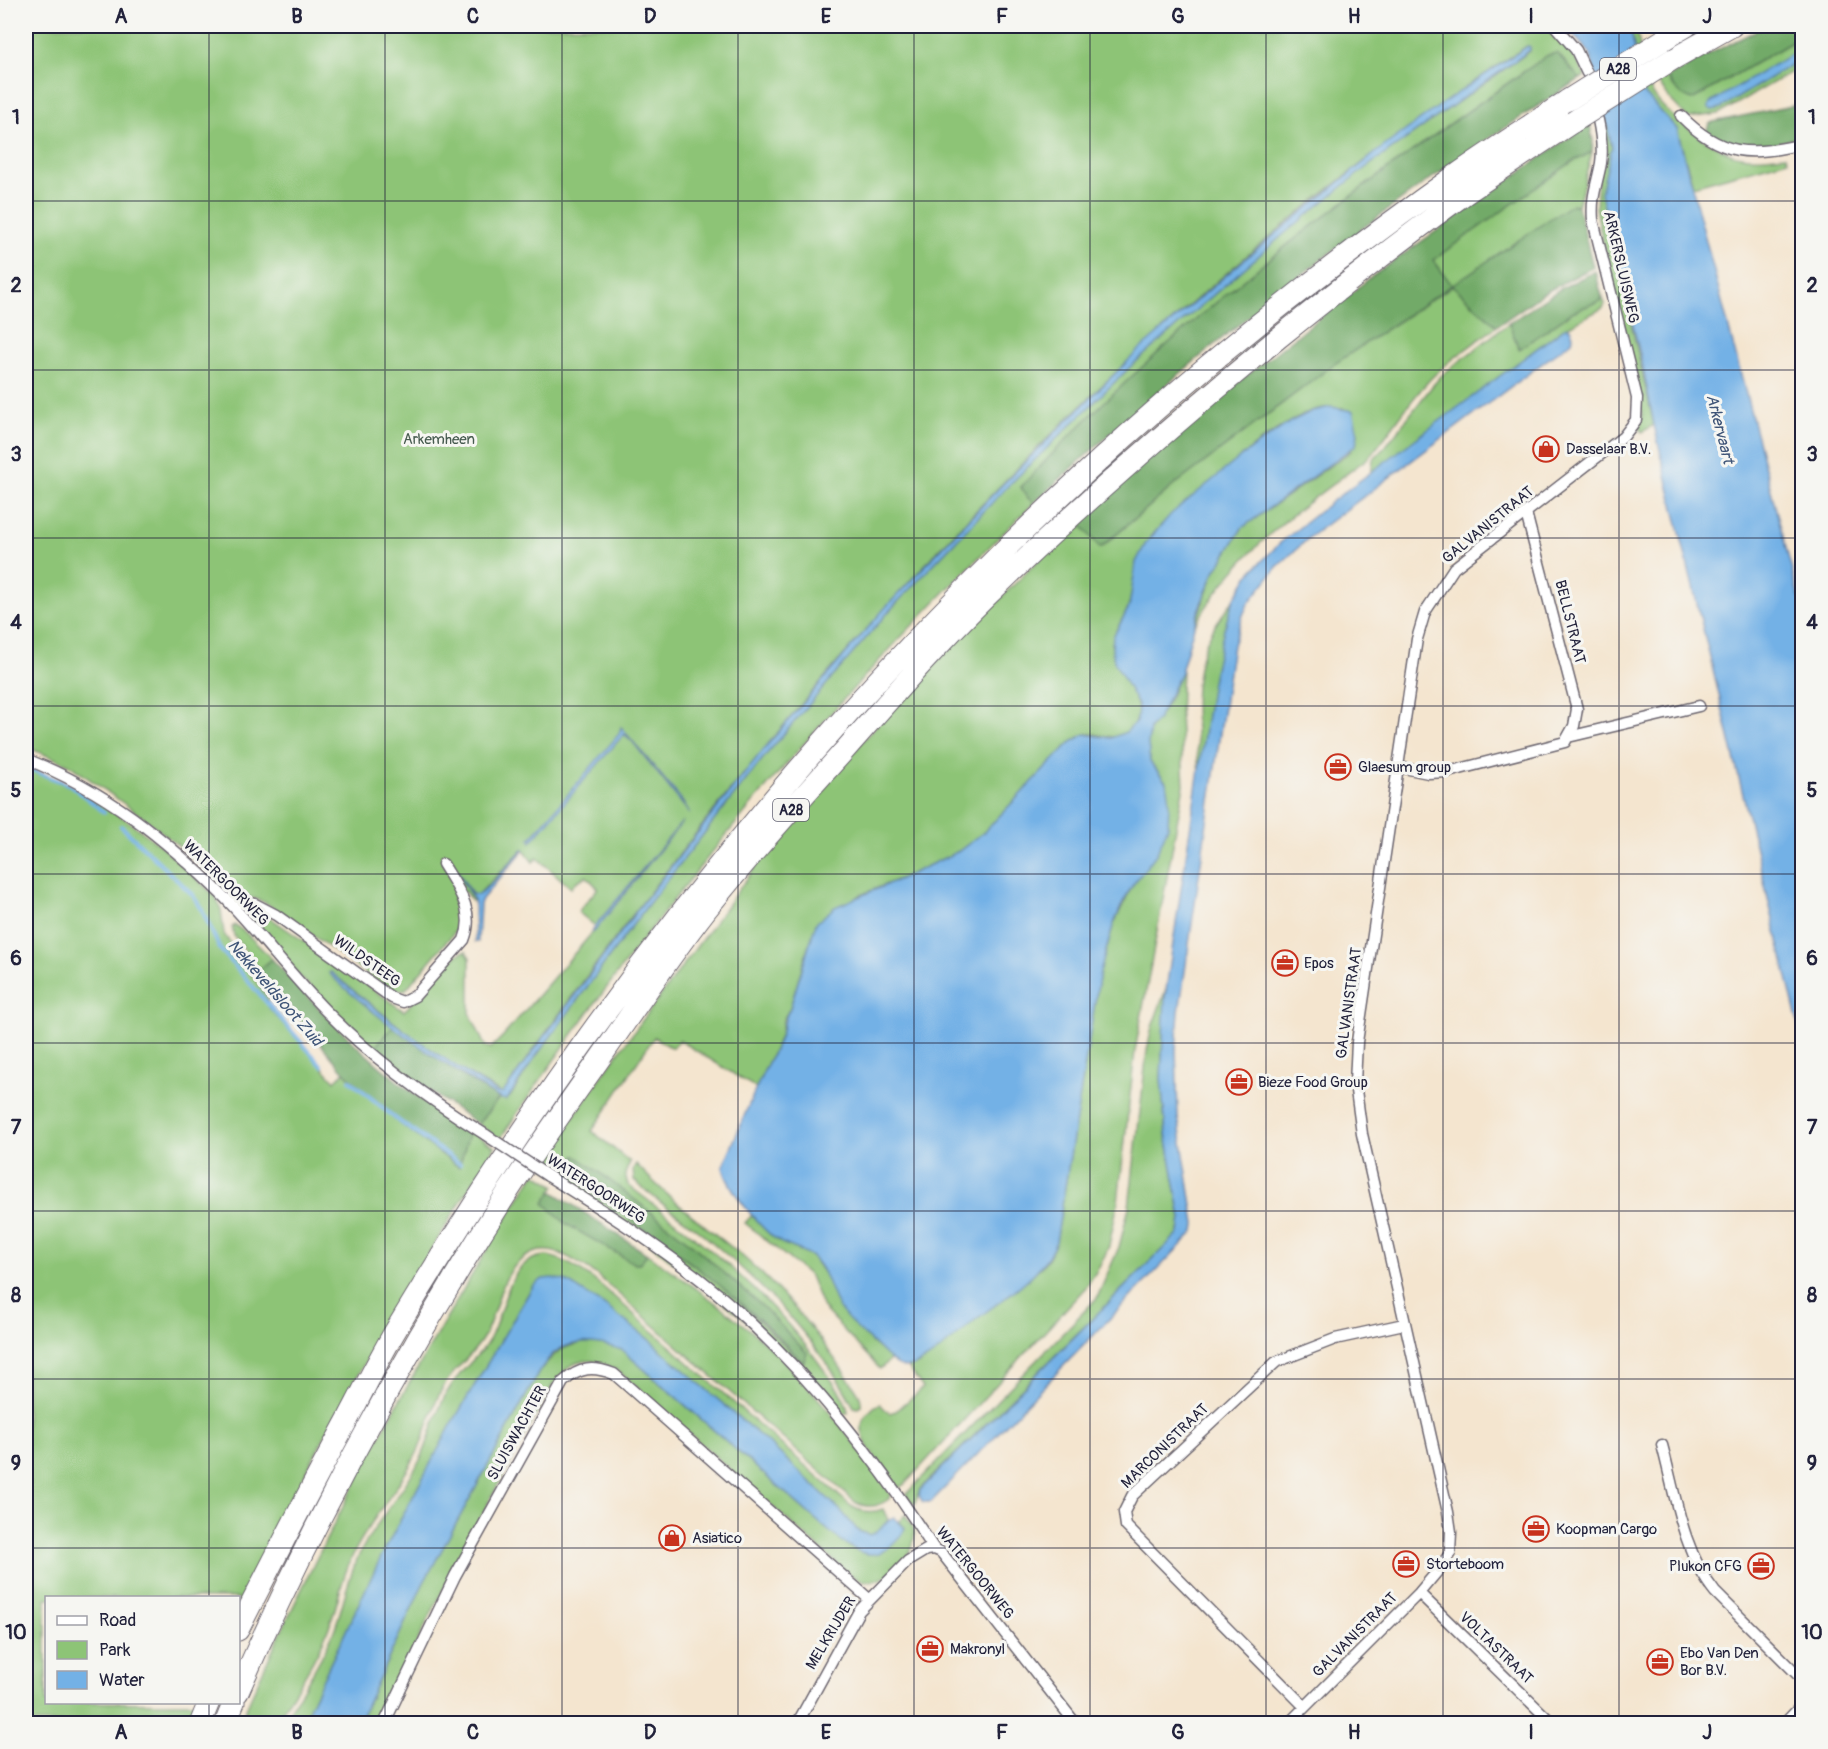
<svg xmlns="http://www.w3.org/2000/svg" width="1828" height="1749" font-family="Pangolin,sans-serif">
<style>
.green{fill:#8dc476;stroke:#587358;stroke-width:1.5;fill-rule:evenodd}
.forest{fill:#72aa67;stroke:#4a6651;stroke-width:1.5}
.water{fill:#73b1e6;stroke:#4a6a90;stroke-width:1.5}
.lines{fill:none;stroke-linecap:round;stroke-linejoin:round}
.stream{stroke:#73b1e6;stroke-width:4}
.street-casing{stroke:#6c666f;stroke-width:13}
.highway-casing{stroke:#6c666f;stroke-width:23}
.street{stroke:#fff;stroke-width:10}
.highway{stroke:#fff;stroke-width:21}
.street-bridge-casing{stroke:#6c666f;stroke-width:13;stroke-linecap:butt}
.highway-bridge-casing{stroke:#6c666f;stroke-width:23;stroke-linecap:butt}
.street-bridge{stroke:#fff;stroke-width:10}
.highway-bridge{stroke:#fff;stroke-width:21}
.grid{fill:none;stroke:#22223b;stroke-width:1.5;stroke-opacity:0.55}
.labels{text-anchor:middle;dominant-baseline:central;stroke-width:6;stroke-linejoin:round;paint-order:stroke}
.shield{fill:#f6f6f2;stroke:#626272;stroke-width:1.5}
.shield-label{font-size:14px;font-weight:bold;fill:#22223b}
.street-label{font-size:15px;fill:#22223b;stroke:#f6f6f2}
.park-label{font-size:15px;fill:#475b50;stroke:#f6f6f2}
.poi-label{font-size:15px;fill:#22223b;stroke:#f6f6f2;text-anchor:start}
.water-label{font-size:16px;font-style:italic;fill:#3e5477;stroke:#f6f6f2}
.neatline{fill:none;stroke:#22223b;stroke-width:2}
.grid-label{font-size:20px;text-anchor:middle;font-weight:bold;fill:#22223b}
</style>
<rect width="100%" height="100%" fill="#f6f6f2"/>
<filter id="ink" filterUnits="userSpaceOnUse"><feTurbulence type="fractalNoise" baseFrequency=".0167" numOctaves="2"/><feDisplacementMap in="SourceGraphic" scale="12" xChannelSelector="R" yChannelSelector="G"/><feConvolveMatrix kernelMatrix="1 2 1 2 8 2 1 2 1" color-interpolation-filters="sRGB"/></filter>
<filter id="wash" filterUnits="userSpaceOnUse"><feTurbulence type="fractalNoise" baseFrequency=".008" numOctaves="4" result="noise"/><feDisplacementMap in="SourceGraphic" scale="24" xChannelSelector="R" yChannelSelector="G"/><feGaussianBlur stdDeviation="1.35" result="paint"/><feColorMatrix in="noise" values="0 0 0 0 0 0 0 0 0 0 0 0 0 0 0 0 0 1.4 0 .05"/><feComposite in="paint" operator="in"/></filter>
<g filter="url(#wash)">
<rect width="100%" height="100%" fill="#f4e5cf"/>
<path class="green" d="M 26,26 L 1547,26 L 1543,30 C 1563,32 1576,60 1585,76 L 1580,79 L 1557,53 L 1548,55 C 1362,185 1175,319 1021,487 L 1027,497 L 1034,503 C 834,696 654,908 500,1139 L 478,1124 L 499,1098 L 510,1097 L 534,1059 L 646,907 L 765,756 L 890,610 L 1007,487 L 1129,368 L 1285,233 L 1364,169 L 1530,51 L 1530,47 L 1527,46 C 1117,316 783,693 503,1093 L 501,1093 L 451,1064 L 420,1043 L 330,972 L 333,977 L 393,1027 L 374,1048 L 299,976 L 250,918 L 249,912 L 253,909 L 259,910 L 404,1011 C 420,997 448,954 466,951 L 470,958 L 470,1013 L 485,1046 L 491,1048 L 504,1035 L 592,933 L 611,907 L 595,926 L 578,912 L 598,888 L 586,876 L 576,882 L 571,888 L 537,858 L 533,862 L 523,849 L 472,901 L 464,891 L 453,898 L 461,917 L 458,928 L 406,989 L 393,992 L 269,905 C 256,896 241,897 227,891 L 191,856 L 147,820 L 68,764 L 26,747 Z
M 1630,26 L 1636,26 C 1640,43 1643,73 1650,88 C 1660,112 1712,148 1736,155 C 1753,159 1769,157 1786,155 L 1788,160 L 1693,186 L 1677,129 L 1643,92 Z
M 1802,36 L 1802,48 L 1709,105 L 1713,110 L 1721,108 L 1802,58 L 1802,66 L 1726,110 L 1718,114 L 1688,118 L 1668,97 L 1658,82 L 1667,77 L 1671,85 L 1692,100 Z
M 1605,116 L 1612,147 L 1622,282 L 1654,425 L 1642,432 L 1639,428 L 1642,416 L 1641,407 L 1600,229 L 1596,207 L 1602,118 Z
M 1592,152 L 1578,206 L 1575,204 L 1452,285 L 1497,326 C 1473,345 1445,362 1425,385 C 1404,408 1389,435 1368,458 C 1299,509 1235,552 1193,629 L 1214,573 L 1242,528 L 1351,451 L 1343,408 C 1332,407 1321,407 1311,411 C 1277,425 1239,458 1211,482 C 1189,500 1165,517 1148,541 C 1136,556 1135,592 1127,610 C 1123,620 1115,629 1113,639 C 1106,667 1150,701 1135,723 C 1119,747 1105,732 1086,734 C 1081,735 1075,740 1070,743 L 984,832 L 959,851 L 909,875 L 858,896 L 809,944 L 790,1008 L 783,1020 L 781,1035 L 756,1088 L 679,1040 L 672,1048 L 654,1037 L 592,1131 L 630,1162 L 625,1174 L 628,1185 C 702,1241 773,1296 827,1374 C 835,1385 847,1399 848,1413 L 843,1414 L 789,1355 L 603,1206 L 540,1165 L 611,1063 L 762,858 L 899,699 L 1078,521 L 1101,548 L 1173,486 L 1333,365 L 1452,286 L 1433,259 L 1572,162 ZM 575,1156 L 599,1172 L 690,1243 L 763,1307 L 806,1353 L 803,1363 L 724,1288 L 636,1223 L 565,1174 Z
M 1602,296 L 1605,304 L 1603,308 L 1563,329 L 1371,473 L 1373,459 L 1385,447 L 1433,385 L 1443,374 L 1509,323 L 1519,349 L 1572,312 L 1600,301 Z
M 1234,599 C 1215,656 1207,714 1199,773 C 1195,725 1188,669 1215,626 C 1220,617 1228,608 1234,599 Z
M 1182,668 L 1180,715 L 1184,785 L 1135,1051 L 1118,1202 L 1109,1246 L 1100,1266 L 1086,1287 L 906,1483 L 899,1488 C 885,1469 846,1433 869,1412 C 873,1408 875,1405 880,1404 L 889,1413 L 896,1411 L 923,1388 L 908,1367 L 919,1364 L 931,1355 L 1041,1267 L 1049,1257 L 1056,1242 L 1100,972 L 1113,926 L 1132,886 L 1166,782 L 1150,762 L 1148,744 L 1150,728 L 1158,719 L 1171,696 Z
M 26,766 L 89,795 L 131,823 L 162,847 L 216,897 L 221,910 L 224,934 L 268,998 L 269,1008 L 335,1081 L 344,1072 L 395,1120 L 458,1166 L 470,1131 L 495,1147 C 400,1297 311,1449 239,1612 L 238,1598 L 46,1598 L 46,1702 L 198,1703 L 189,1723 L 26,1723 Z
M 235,925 L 246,933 L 272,959 L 259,970 L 234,936 L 232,927 Z
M 1166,989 L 1161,1078 L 1166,1134 L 1181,1218 L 1179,1233 L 920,1489 L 914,1505 L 906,1494 L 1097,1298 L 1119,1247 L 1129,1207 L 1147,1050 L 1152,1027 Z
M 636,1164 C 668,1198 704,1225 740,1254 C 780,1288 816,1331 845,1374 C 851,1383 863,1395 861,1406 L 858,1408 L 854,1407 C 817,1338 759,1281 699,1231 C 678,1214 653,1199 634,1180 L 633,1169 Z
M 535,1173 L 555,1186 L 552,1191 L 639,1264 L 647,1254 C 687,1281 727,1310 764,1342 C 812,1386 854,1440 890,1494 L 889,1499 C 878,1507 867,1509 855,1502 L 597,1275 C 577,1262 552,1241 527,1256 C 498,1272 498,1313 483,1338 C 473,1355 456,1367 445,1384 C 431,1405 428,1432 416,1455 C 398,1490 370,1519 353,1555 C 340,1580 338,1607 327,1632 C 314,1664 293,1694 275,1723 L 239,1724 C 324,1532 422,1349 535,1173 Z
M 752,1215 L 777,1240 L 808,1254 L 814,1259 L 872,1343 L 891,1359 L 880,1369 L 823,1308 L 810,1276 L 745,1223 Z
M 547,1256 C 567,1259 586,1274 602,1286 L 851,1506 C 862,1513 872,1513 883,1509 L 888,1520 L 878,1532 L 870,1535 L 858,1531 L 841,1511 L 775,1449 L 647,1338 L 604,1305 L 566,1281 L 557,1279 L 543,1279 L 533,1286 L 450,1427 L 384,1551 L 302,1723 L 282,1724 C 299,1694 320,1664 333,1633 C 344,1606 347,1577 361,1551 C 378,1519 403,1492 420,1460 C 432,1437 435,1410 449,1389 C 460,1370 478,1358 489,1340 C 505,1312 506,1257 547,1256 Z
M 586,1342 L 604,1343 L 622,1350 L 829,1531 L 854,1550 L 905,1528 L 899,1521 L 905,1515 C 909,1520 913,1525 914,1531 C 917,1552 892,1579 872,1581 C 864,1582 857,1579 850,1575 L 623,1375 C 608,1363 586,1354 568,1368 C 562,1373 557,1381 552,1386 C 491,1497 431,1608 379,1723 L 358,1724 L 423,1584 L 539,1372 C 554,1353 561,1346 586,1342 Z"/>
<path class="forest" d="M 1765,26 L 1802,26 L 1802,36 L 1692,100 C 1680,96 1673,88 1667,77 C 1675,72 1685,70 1691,63 Z
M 1557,53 L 1580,79 C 1384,202 1203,346 1034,503 L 1027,497 L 1021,487 C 1175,319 1362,185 1548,55 Z
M 1802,104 L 1802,137 C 1762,147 1745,151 1706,132 L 1709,124 L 1713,122 Z
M 1590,125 L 1593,141 L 1592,152 L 1572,162 L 1433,260 L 1452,285 L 1572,204 L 1578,206 L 1593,267 L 1544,293 L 1497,326 L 1452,285 L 1333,365 L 1173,486 L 1100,548 L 1078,521 L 1192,419 L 1371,277 L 1567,139 Z
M 1595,271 L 1602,296 L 1600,301 L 1572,312 L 1519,349 L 1509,323 L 1560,289 Z
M 272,959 C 332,1023 393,1088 470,1131 L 459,1167 L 395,1120 L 344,1072 L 259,970 Z
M 393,1027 L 463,1076 L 499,1098 L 478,1124 L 421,1085 L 374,1048 Z
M 576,1156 L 599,1172 L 690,1243 L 763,1307 L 807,1353 L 803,1363 C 735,1288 648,1231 564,1174 Z
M 552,1191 L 647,1254 L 639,1264 L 635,1264 L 566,1224 L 544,1203 Z"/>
<path class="water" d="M 1565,26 L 1630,26 L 1643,92 L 1677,129 L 1799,598 L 1802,597 L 1802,1040 L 1654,425 L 1642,363 L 1601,193 L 1612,147 L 1590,53 Z
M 1528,46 L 1530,47 L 1530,50 L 1364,169 L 1285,233 L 1129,368 L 1007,487 L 890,610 L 765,756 L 646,907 L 534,1059 L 507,1100 L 501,1099 C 456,1071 412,1043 371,1010 C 357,998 342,987 329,973 L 331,972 C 384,1018 439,1057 498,1093 L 503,1093 L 641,905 L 759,755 L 885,608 L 999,488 L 1139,350 L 1251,254 L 1383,147 L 1449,99 Z
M 1802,48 L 1802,58 L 1721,108 L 1712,110 L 1708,108 L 1710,103 Z
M 1567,326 C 1572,329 1574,336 1572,341 L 1311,536 L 1277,567 L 1248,604 L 1243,615 L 1233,645 L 1179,1012 L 1176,1050 L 1178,1117 L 1195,1224 L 1194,1232 L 931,1502 L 923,1502 L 919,1496 L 920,1490 L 1179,1233 L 1181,1218 L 1166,1134 L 1161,1078 L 1165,997 L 1212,682 L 1224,629 L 1234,599 L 1250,573 L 1280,543 L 1335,499 Z
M 1331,407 L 1353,411 L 1358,434 L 1356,445 L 1242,528 L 1214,573 L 1200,606 L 1181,672 L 1158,719 L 1150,728 L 1148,744 L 1150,762 L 1166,782 L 1169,801 L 1168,827 L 1157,853 L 1132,886 L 1123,902 L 1113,926 L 1100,972 L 1056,1242 C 1041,1276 1004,1298 975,1320 C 961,1332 921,1370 904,1367 C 893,1365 883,1352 875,1345 C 863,1334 846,1320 838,1306 C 829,1290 826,1270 813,1258 C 804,1249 790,1248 780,1242 C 762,1231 727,1188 723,1167 C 740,1127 755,1086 776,1047 C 783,1034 782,1022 790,1008 L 816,923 L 835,907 L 909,875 L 959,851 L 984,832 L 1070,743 L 1085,734 L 1111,738 L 1126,732 L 1137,721 L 1138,705 L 1114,661 L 1112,648 L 1113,637 L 1129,607 L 1136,562 L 1146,543 L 1171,514 L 1243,455 L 1290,422 L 1312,411 Z
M 621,727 L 680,798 L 690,814 L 632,741 L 624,734 L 531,842 L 530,839 L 619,734 Z
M 683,821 L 594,932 L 592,932 L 595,926 Z
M 523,849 L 524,850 L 482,899 L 480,904 L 478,942 L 475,942 L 474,900 L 452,865 L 453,864 L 472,894 L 478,895 L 494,881 Z
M 552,1278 L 566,1281 L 604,1305 L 647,1338 L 775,1449 L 841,1511 L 858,1531 L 870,1535 C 880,1532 884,1521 894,1518 L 905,1528 C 902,1536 897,1540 890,1546 C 869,1566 847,1545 829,1531 L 622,1350 C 600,1342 574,1337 554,1353 C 548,1358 543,1366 539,1372 L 423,1584 L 358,1723 L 302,1723 L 384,1551 L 450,1427 L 533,1286 L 543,1279 Z"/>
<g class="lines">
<path class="stream" d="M 26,768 L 70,785 L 104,812
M 121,826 L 192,894 L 201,908 L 220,949 L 322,1066
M 350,1080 L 396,1119 L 460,1164"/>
</g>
</g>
<g filter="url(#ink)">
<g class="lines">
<g class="street-casing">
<path id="street" d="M 1555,26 L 1576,50 L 1587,73
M 1681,116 C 1720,156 1751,157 1802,144
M 1568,737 L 1699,706
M 26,759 C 105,790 165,838 225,898 C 260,934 290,974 325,1010 C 373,1059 428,1099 486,1135
M 1399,767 L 1428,773 L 1448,772 L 1565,742 L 1574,726 L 1577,709 L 1526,513
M 226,899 L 255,904 L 276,915 L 392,998 L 403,1002 L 415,996 L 464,940 C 476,911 457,887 443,864
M 548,1176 C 611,1215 675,1256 731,1305 C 810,1375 877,1460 934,1549 L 941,1552 L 1076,1724
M 1662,1445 C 1675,1493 1683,1553 1715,1592 L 1802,1679
M 1419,1593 L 1553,1724
M 1304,1706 L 1126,1526 L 1124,1512 L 1132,1496 L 1276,1362 L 1335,1339 L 1404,1324
M 384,1724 L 455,1576 L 563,1382 C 580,1367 593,1366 614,1374 L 869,1599
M 797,1724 L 859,1611 L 908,1561 L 926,1550 L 934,1549
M 1288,1724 L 1419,1593 L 1441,1567 L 1450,1553 L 1451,1532 L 1448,1512 L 1362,1134 L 1355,1083 L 1357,1042 L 1417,639 L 1425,612 L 1454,568 L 1623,437 L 1636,420 L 1637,398 L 1593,220 C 1591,196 1597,185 1601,163 C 1603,149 1601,134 1598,120
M 1784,1724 L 1802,1705"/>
</g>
<g class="highway-casing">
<path id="highway" d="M 1668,37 L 1687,26
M 1673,59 L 1732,26
M 238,1630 C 274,1559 310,1489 348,1419 C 364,1389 379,1358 397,1328 C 584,1016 811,726 1079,479 C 1197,369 1325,268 1456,175 C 1493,149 1531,125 1568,100
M 238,1692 C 314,1519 405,1352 507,1193 C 532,1155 558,1118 584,1081 C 625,1024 663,965 706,910 C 750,855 797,803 844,751 C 890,699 936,646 986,597 C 1079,506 1177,421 1277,339 C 1339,289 1403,238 1468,192 C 1503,168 1538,145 1573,122
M 200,1724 L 209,1702
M 225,1724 L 234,1702"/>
</g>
<use href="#street" class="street"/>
<use href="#highway" class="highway"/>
<g class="street-bridge-casing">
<path id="street-bridge" d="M 486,1135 L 548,1176"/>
</g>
<g class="highway-bridge-casing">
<path id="highway-bridge" d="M 1568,100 L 1668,37
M 1573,122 L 1673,59"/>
</g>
<use href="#street-bridge" class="street-bridge"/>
<use href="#highway-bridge" class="highway-bridge"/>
</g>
</g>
<path class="grid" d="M 209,26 L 209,1598M 385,26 L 385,1724M 562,26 L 562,1724M 738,26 L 738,1724M 914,26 L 914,1724M 1090,26 L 1090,1724M 1266,26 L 1266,1724M 1443,26 L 1443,1724M 1619,26 L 1619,1724M 26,201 L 1802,201M 26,370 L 1802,370M 26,538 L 1802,538M 26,706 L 1802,706M 26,874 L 1802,874M 26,1043 L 1802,1043M 26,1211 L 1802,1211M 26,1379 L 1802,1379M 26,1548 L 1802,1548M 209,1702 L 209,1724"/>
<defs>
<g id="shop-ring" transform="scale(1.35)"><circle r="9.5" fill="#f6f6f2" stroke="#c8321e" stroke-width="1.5"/><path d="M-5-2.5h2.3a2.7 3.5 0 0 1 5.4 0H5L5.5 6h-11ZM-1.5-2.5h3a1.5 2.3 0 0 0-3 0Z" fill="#c8321e"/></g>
<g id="office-ring" transform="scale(1.35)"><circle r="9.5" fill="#f6f6f2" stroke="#c8321e" stroke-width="1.5"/><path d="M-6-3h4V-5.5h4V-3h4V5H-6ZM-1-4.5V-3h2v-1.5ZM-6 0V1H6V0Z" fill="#c8321e"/></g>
</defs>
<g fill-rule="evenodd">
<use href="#shop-ring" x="1546" y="449"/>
<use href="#office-ring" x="1338" y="767"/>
<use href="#office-ring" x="1285" y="963"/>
<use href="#office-ring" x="1239" y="1082"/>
<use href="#office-ring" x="1536" y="1529"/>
<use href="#shop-ring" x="672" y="1538"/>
<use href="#office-ring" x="1406" y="1564"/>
<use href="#office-ring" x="1761" y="1566"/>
<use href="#office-ring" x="930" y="1649"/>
<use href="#office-ring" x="1660" y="1662"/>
</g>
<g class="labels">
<g class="shield">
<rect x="1600" y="58" width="36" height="22" rx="4.5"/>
<rect x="773" y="799" width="36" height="22" rx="4.5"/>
</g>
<g class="shield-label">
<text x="1618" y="69">A28</text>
<text x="791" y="810">A28</text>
</g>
<g class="street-label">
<text transform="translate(1621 267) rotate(77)">ARKERSLUISWEG</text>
<text transform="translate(1488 525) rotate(-39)">GALVANISTRAAT</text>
<text transform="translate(1570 622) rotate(76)">BELLSTRAAT</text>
<text transform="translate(226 883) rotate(45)">WATERGOORWEG</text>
<text transform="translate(367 961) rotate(35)">WILDSTEEG</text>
<text transform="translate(1349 1003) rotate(-82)">GALVANISTRAAT</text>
<text transform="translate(596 1189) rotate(33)">WATERGOORWEG</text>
<text transform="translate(517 1433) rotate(-61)">SLUISWACHTER</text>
<text transform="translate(1165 1446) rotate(-44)">MARCONISTRAAT</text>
<text transform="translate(975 1573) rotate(51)">WATERGOORWEG</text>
<text transform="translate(831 1633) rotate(-59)">MELKRIJDER</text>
<text transform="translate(1355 1635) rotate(-45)">GALVANISTRAAT</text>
<text transform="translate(1496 1648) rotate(44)">VOLTASTRAAT</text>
</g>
<g class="park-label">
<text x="439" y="439">Arkemheen</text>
</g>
<g class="poi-label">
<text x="1566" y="449">Dasselaar B.V.</text>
<text x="1358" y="767">Glaesum group</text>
<text x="1304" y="963">Epos</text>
<text x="1258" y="1082">Bieze Food Group</text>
<text x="1556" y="1529">Koopman Cargo</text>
<text x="692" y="1538">Asiatico</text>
<text x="1426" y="1564">Storteboom</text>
<text x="1742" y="1566" text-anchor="end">Plukon CFG</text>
<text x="950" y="1649">Makronyl</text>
<text x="1680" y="1653">Ebo Van Den<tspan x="1680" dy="17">Bor B.V.</tspan></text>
</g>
<g class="water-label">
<text transform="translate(1720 429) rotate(76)">Arkervaart</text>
<text transform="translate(275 993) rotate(49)">Nekkeveldsloot Zuid</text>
</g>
</g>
<rect width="1828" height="1749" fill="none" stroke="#f6f6f2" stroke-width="66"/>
<rect x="45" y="1596" width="195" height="108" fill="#f6f6f2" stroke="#a1a1a9" stroke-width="1.5"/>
<rect x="57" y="1616" width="30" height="9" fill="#ffffff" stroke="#a1a1a9" stroke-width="1.5"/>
<text x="99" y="1626" font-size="18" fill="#22223b">Road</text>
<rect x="57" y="1641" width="30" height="18" fill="#8dc476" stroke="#a1a1a9" stroke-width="1.5"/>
<text x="99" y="1656" font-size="18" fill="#22223b">Park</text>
<rect x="57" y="1671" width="30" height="18" fill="#73b1e6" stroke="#a1a1a9" stroke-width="1.5"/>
<text x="99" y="1686" font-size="18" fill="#22223b">Water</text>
<rect x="33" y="33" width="1762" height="1683" class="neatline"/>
<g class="grid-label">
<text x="121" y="23">A</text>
<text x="297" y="23">B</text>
<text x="473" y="23">C</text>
<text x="650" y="23">D</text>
<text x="826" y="23">E</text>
<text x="1002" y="23">F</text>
<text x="1178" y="23">G</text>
<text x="1354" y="23">H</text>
<text x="1531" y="23">I</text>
<text x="1707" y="23">J</text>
<text x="16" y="124">1</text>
<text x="1812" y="124">1</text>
<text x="16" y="292">2</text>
<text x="1812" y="292">2</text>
<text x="16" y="461">3</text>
<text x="1812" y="461">3</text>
<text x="16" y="629">4</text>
<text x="1812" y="629">4</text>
<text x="16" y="797">5</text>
<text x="1812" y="797">5</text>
<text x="16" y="965">6</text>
<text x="1812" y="965">6</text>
<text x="16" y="1134">7</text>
<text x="1812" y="1134">7</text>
<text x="16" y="1302">8</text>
<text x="1812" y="1302">8</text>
<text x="16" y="1470">9</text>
<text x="1812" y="1470">9</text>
<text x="16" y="1639">10</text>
<text x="1812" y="1639">10</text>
<text x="121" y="1739">A</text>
<text x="297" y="1739">B</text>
<text x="473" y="1739">C</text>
<text x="650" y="1739">D</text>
<text x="826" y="1739">E</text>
<text x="1002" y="1739">F</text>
<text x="1178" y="1739">G</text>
<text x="1354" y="1739">H</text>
<text x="1531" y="1739">I</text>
<text x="1707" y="1739">J</text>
</g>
</svg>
